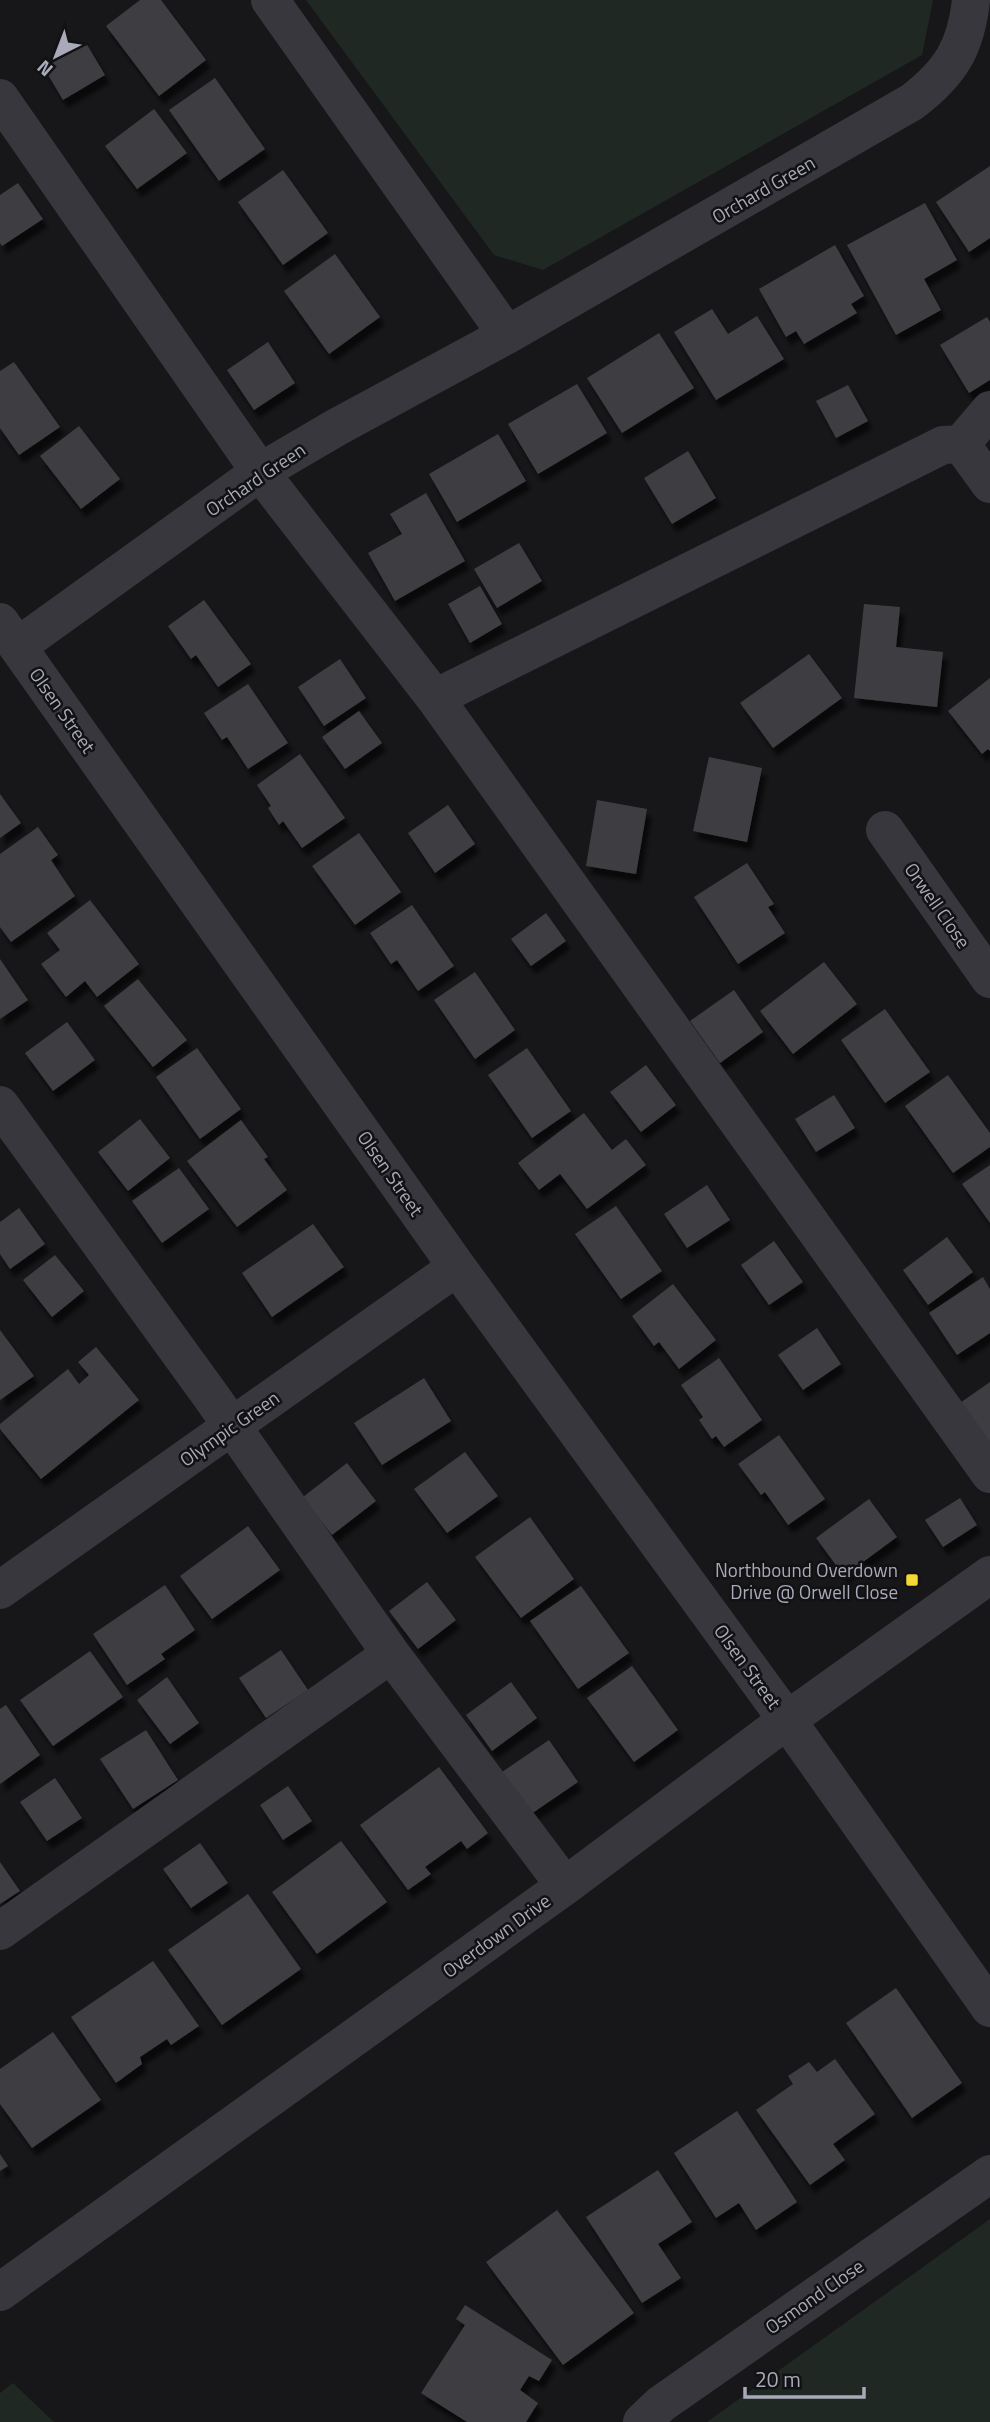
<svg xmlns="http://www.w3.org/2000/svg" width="990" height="2422" font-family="'Titillium Web',sans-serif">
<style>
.green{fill:#202823}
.building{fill:#3e3e43;filter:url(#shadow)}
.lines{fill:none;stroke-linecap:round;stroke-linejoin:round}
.minor{stroke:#37373d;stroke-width:38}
.poi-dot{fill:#f4d733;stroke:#121113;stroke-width:2.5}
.labels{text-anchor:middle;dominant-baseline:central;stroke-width:5;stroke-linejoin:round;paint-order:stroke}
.street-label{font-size:19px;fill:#a8aab9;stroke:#121113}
.poi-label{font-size:19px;fill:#a8aab9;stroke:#121113;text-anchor:end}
</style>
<defs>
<filter id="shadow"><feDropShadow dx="4.5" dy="8" stdDeviation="2" flood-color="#0009"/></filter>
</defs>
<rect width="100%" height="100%" fill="#171618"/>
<path class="green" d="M 306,0 L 933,0 L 922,55 L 543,270 L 494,255 Z
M 990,2219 L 990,2422 L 707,2422 Z
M 13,2383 L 54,2422 L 0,2422 L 0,2393 Z"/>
<path class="building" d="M 140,0 L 161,0 L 206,60 L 159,96 L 106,26 Z
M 86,43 L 105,75 L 63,100 L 44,68 Z
M 215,78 L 265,149 L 219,181 L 169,110 Z
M 154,109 L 187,153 L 137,189 L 105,146 Z
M 990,166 L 990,238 L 969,252 L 936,202 Z
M 283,170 L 328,233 L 283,265 L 238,202 Z
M 18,183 L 43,219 L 2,246 L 0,243 L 0,195 Z
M 925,203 L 957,260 L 924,279 L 941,310 L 896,335 L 847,245 Z
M 835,245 L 864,296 L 851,304 L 857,313 L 804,344 L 796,331 L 786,337 L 759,289 Z
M 335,254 L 380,317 L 329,354 L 284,291 Z
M 712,309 L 728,334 L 757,316 L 784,359 L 716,400 L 674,332 Z
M 987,317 L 990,322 L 990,380 L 969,393 L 940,345 Z
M 659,333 L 694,388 L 622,433 L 587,378 Z
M 268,342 L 295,383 L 254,410 L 227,370 Z
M 14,362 L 60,427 L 19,455 L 0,428 L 0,371 Z
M 577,384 L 607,433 L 538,474 L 508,424 Z
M 848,385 L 868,421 L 836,438 L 816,401 Z
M 79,426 L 120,479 L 81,509 L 40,456 Z
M 498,434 L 526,481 L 457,522 L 429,474 Z
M 688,451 L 716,498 L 672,524 L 644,478 Z
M 426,493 L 465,561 L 395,601 L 368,553 L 402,534 L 390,514 Z
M 519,543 L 542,581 L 497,608 L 474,569 Z
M 480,586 L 502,624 L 470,643 L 448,604 Z
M 204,600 L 251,664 L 218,687 L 196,655 L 191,659 L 168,626 Z
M 864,604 L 900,607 L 896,647 L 943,652 L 937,707 L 854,698 Z
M 809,654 L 842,698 L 773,748 L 740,703 Z
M 340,659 L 366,698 L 324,726 L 298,687 Z
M 990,678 L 990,751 L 988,749 L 982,754 L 948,711 Z
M 248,684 L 288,743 L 248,769 L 227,737 L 222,740 L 204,713 Z
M 359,711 L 382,743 L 345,769 L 322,737 Z
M 300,754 L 345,818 L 302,848 L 283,821 L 279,825 L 268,808 L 271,806 L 257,785 Z
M 709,757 L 762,768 L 747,842 L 693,831 Z
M 0,794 L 21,823 L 0,838 Z
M 597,800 L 647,809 L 636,874 L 586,866 Z
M 448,805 L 475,844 L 435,873 L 408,833 Z
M 38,827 L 58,855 L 51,860 L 75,896 L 11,942 L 0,927 L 0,854 Z
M 359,833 L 401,892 L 355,925 L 312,866 Z
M 747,863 L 774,904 L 768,907 L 785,933 L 738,964 L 694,897 Z
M 90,900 L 139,964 L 97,997 L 85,981 L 66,997 L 41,964 L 60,950 L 47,933 Z
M 412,905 L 454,966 L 418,991 L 397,960 L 391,964 L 370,933 Z
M 546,913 L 566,941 L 531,966 L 511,939 Z
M 0,959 L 28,1000 L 0,1019 Z
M 824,962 L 857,1004 L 793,1054 L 760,1011 Z
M 475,972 L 515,1030 L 475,1059 L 434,1000 Z
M 138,979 L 187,1040 L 153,1067 L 104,1006 Z
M 734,990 L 763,1032 L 720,1063 L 690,1021 Z
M 885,1009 L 930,1072 L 885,1103 L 841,1040 Z
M 67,1022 L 95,1060 L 53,1091 L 25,1053 Z
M 197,1048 L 241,1109 L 200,1139 L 156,1077 Z
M 527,1048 L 571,1111 L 532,1138 L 488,1075 Z
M 646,1065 L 676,1105 L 641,1132 L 610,1092 Z
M 948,1075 L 990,1133 L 990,1147 L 953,1173 L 905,1106 Z
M 834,1095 L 855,1128 L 816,1152 L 795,1119 Z
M 584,1113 L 612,1150 L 626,1139 L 646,1165 L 587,1209 L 560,1174 L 539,1190 L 518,1163 Z
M 140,1119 L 170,1158 L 128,1191 L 98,1152 Z
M 241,1120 L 268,1157 L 264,1159 L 287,1190 L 237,1227 L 187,1161 Z
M 990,1165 L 990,1223 L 962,1184 Z
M 179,1168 L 209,1209 L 162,1243 L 132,1201 Z
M 707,1185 L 730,1220 L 687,1248 L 664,1214 Z
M 616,1206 L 662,1271 L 621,1299 L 575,1234 Z
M 19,1208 L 45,1244 L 10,1269 L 0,1254 L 0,1222 Z
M 313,1224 L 344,1267 L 272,1317 L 242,1273 Z
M 947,1237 L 973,1272 L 928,1305 L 903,1270 Z
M 774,1241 L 803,1282 L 769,1305 L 741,1265 Z
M 55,1255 L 84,1291 L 52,1317 L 23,1280 Z
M 983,1277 L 990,1289 L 990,1333 L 957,1355 L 929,1313 Z
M 673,1284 L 716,1340 L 679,1369 L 659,1342 L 654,1346 L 632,1316 Z
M 817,1328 L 841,1364 L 803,1390 L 778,1355 Z
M 0,1330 L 34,1376 L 0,1400 Z
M 96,1347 L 139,1400 L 41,1479 L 0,1429 L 0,1424 L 68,1369 L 79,1384 L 89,1375 L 78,1362 Z
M 719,1358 L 762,1420 L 724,1447 L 716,1436 L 712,1439 L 699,1420 L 703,1417 L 681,1385 Z
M 424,1378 L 451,1421 L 382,1465 L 354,1423 Z
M 990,1382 L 990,1446 L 960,1403 Z
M 779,1435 L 825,1499 L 788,1525 L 765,1492 L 761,1495 L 738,1464 Z
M 465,1452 L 498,1496 L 447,1533 L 414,1489 Z
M 347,1463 L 376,1501 L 332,1535 L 303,1497 Z
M 960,1498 L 977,1525 L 943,1547 L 925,1520 Z
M 869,1499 L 897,1537 L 844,1576 L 816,1538 Z
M 530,1517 L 574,1579 L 521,1618 L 475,1557 Z
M 248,1526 L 280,1570 L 212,1619 L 180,1576 Z
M 427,1582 L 456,1620 L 418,1649 L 389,1611 Z
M 165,1585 L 195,1630 L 161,1654 L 165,1659 L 127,1685 L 93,1634 Z
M 581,1586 L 629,1653 L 578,1689 L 530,1621 Z
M 281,1650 L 308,1690 L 266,1718 L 239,1678 Z
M 90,1651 L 123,1697 L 53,1746 L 20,1700 Z
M 632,1666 L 678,1730 L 634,1762 L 587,1698 Z
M 167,1677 L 199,1723 L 170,1744 L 137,1700 Z
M 511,1682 L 537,1718 L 492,1751 L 466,1715 Z
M 6,1705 L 40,1755 L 0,1784 L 0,1709 Z
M 146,1730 L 178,1780 L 133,1809 L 100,1759 Z
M 549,1740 L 578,1782 L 531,1814 L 502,1772 Z
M 439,1767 L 488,1833 L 467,1849 L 461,1841 L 425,1867 L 431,1874 L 408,1890 L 360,1825 Z
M 55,1778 L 82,1818 L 47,1841 L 20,1802 Z
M 288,1786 L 312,1821 L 283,1840 L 260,1805 Z
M 341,1841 L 387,1902 L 317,1954 L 272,1892 Z
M 200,1843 L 228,1883 L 191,1908 L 163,1869 Z
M 0,1862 L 20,1891 L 0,1904 Z
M 248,1894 L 301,1969 L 222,2025 L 168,1950 Z
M 153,1961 L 199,2026 L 171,2045 L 167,2039 L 140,2057 L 142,2064 L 116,2083 L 71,2017 Z
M 896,1988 L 962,2083 L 912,2118 L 846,2023 Z
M 53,2032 L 101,2100 L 32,2148 L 0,2104 L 0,2069 Z
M 835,2059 L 875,2114 L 833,2144 L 845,2160 L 810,2185 L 756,2110 L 793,2084 L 788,2076 L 809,2062 L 817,2072 Z
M 737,2111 L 797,2202 L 756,2230 L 739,2203 L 716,2218 L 674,2153 Z
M 0,2154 L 8,2166 L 0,2171 Z
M 658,2170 L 692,2222 L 658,2244 L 681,2278 L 642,2303 L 586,2217 Z
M 557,2210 L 634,2313 L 563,2365 L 486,2262 Z
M 465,2305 L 552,2360 L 539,2381 L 529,2376 L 520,2390 L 538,2403 L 526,2422 L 467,2422 L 421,2393 L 465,2325 L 456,2319 Z"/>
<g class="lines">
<path class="minor" d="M 270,0 L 507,335
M 0,98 L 260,472 L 435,698 L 990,1474
M 961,444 L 990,484
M 0,622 L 457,1267 L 787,1720 L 990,2008
M 18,646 L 260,472 L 337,427 L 507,335 L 912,102 C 950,73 966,48 971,0
M 435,698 L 943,445 L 961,444 L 990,410
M 885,830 L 990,979
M 0,1105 L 213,1399 L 391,1654 L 565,1886
M 0,1590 L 457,1267
M 0,1931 L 391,1654
M 0,2292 L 565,1886 L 787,1720 L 990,1575
M 642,2422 L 661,2404 L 990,2174"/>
</g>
<rect class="poi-dot" x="905" y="1573" width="14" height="14" rx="3.5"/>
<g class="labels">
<g class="street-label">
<text transform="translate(763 189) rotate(-30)">Orchard Green</text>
<text transform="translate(255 479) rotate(-34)">Orchard Green</text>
<text transform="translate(63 710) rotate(55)">Olsen Street</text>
<text transform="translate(938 905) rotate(55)">Orwell Close</text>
<text transform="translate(391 1173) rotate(55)">Olsen Street</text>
<text transform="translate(229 1428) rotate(-35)">Olympic Green</text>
<text transform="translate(748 1666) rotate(54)">Olsen Street</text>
<text transform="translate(496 1935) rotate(-36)">Overdown Drive</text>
<text transform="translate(814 2296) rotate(-35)">Osmond Close</text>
</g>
<g class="poi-label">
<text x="898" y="1569">Northbound Overdown<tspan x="898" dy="22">Drive @ Orwell Close</tspan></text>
</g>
</g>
<g transform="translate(56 56) rotate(222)" stroke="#121113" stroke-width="5" paint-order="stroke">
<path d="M0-5L12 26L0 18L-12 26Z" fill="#a8aab9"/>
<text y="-10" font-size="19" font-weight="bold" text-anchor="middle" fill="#a8aab9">N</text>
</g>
<path d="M745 2387v10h119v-10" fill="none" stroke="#a8aab9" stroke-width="3.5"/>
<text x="755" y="2387" font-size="21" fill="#a8aab9" stroke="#121113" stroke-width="5" paint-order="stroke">20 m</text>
</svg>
